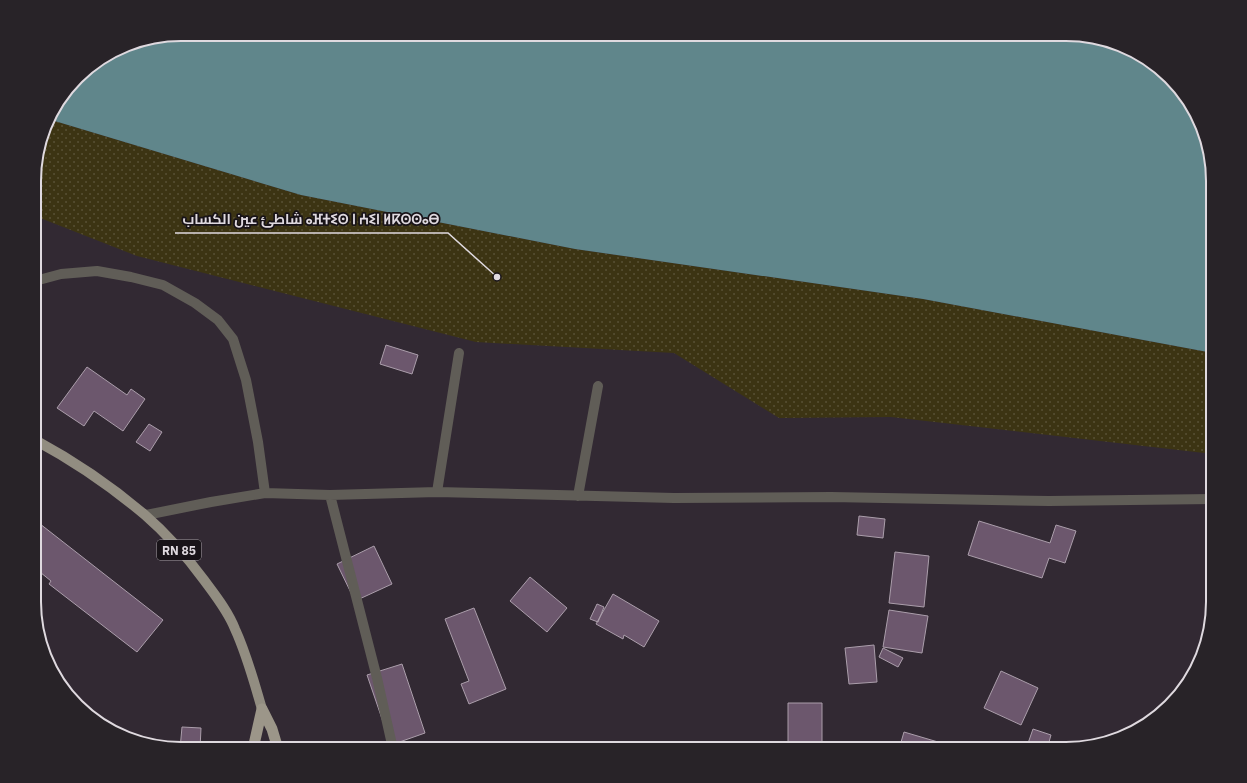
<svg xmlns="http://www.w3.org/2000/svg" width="1247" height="783" font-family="'IBM Plex Sans',Cairo,'Noto Sans Tifinagh',sans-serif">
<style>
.sand{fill:url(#sand-dots)}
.water{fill:#60868b}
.building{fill:#6c576d;stroke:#ab9eab}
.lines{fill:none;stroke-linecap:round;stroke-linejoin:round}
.minor{stroke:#605d57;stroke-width:10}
.primary{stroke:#928d81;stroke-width:10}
.trunk{stroke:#9c9689;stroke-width:11}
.labels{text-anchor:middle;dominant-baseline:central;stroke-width:3.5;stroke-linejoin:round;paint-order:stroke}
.shield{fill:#181318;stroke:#a39ea3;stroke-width:1}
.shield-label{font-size:12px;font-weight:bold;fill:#dfd9df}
.rim{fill:none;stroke:#dfd9df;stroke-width:2}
.leader{fill:none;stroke:#dfd9df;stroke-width:1.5}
.callout-dot{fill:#dfd9df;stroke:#181318;stroke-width:1.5}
.callout-label{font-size:14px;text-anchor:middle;font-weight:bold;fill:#dfd9df;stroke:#181318;stroke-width:3.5;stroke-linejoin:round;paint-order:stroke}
</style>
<defs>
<pattern id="sand-dots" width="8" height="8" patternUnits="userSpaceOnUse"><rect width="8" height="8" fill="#3c3413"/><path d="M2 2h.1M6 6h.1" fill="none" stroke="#585135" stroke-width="1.8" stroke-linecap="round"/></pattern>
</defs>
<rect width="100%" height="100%" fill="#322933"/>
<path class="sand" d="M 48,119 L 301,195 L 575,249 L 923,299 L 1213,353 L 1213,454 L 891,417 L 779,418 L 674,353 L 476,342 L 137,256 L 35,216 L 35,162 Z"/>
<path class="water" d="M 181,34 L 1066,34 L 1104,39 L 1147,59 L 1193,108 L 1213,172 L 1213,353 L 923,299 L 575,249 L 301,195 L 48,119 L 49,116 L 84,71 L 125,45 Z"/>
<path class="building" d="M 386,345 L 418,355 L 412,374 L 380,364 Z
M 87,367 L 127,395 L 131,389 L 145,399 L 123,431 L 94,411 L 84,426 L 57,408 Z
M 149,424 L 162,432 L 150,451 L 136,442 Z
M 859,516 L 885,519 L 883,538 L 857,535 Z
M 35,520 L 163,620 L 137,652 L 49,584 L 51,581 L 35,568 Z
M 979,521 L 1050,543 L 1056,525 L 1076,531 L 1065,563 L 1049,558 L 1042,578 L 968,555 Z
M 374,546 L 392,584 L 355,601 L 337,564 Z
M 895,552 L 929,556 L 924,607 L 889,603 Z
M 530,577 L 567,608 L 547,632 L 510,601 Z
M 613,594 L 659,621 L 644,647 L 624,635 L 623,639 L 596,624 Z
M 597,604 L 604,607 L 598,622 L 590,619 Z
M 474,608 L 506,689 L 469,704 L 461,684 L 469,681 L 445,619 Z
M 889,610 L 928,616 L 922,653 L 883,647 Z
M 874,645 L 877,682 L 849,684 L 845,648 Z
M 883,648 L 903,658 L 898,667 L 879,657 Z
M 402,664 L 425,733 L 391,745 L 367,675 Z
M 1001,671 L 1038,688 L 1021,725 L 984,708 Z
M 788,703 L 822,703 L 822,749 L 788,749 Z
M 182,727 L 201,728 L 200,749 L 180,749 Z
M 1033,729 L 1051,735 L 1047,749 L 1026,749 Z
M 904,732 L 938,742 L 936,749 L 899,749 Z"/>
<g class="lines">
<path class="minor" d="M 35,281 L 61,274 L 97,271 L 131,277 L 163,285 L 195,303 L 218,320 L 233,339 L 246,380 L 258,442 L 265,493
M 437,492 L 459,353
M 330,495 L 377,678 L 393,749
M 578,496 L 598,386
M 146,515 L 211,502 L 265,493 L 330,495 L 437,492 L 674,498 L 831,497 L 1049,501 L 1213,499"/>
<path class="primary" d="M 35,440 C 74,461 112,487 145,515 C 167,534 187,557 204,580 C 215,595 228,611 235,629 C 247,655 254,682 262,709"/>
<path class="trunk" d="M 262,709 L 272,729 L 278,749
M 253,749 L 262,709"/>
</g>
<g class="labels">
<rect class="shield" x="157" y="540" width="44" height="20" rx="3"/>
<g class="shield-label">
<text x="179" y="550">RN 85</text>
</g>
</g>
<path d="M0 0H1247V783H0ZM181 41H1066A140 140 0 0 1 1206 181V602A140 140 0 0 1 1066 742H181A140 140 0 0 1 41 602V181A140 140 0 0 1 181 41Z" fill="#282328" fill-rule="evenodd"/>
<path class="rim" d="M181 41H1066A140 140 0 0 1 1206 181V602A140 140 0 0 1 1066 742H181A140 140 0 0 1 41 602V181A140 140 0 0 1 181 41Z"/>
<path class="leader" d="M497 277L448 233H175"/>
<circle class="callout-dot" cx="497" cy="277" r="4"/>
<g class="callout-label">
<text x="311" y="224">شاطئ عين الكساب ⴰⴼⵜⵉⵙ ⵏ ⵄⵉⵏ ⵍⴽⵙⵙⴰⴱ</text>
</g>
</svg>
